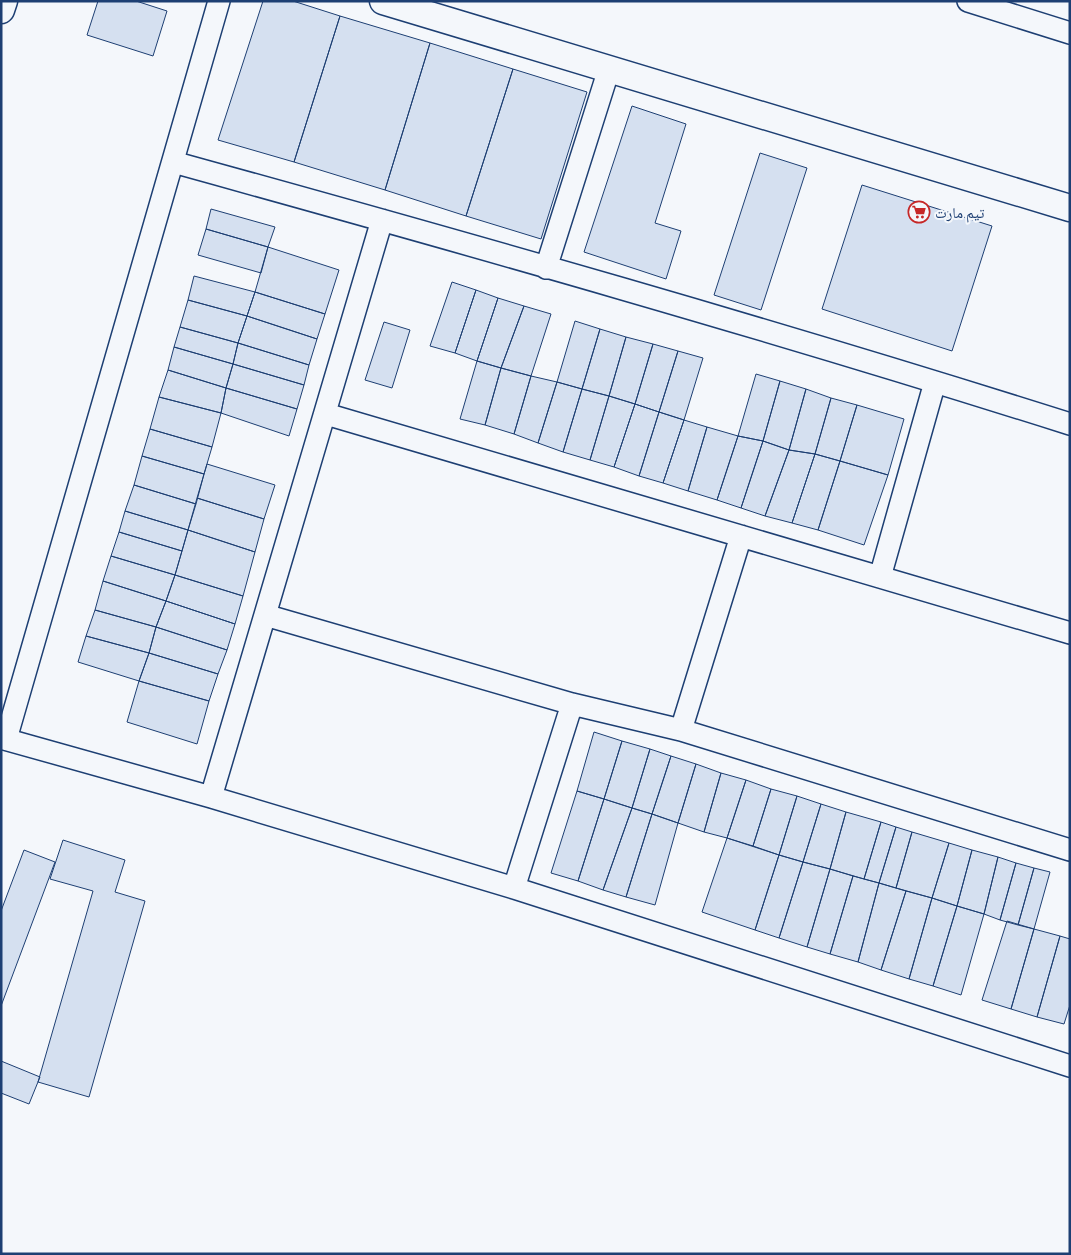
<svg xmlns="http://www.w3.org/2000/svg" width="1071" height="1255" font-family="Barlow,'Noto Naskh Arabic',sans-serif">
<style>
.building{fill:#d5e0f0;stroke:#1d3f73}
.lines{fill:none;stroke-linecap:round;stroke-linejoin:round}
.minor-casing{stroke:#1d3f73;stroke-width:24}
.tertiary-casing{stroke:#1d3f73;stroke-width:29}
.minor{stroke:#f4f7fb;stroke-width:21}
.tertiary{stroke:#f4f7fb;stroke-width:26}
.labels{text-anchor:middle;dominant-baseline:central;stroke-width:4;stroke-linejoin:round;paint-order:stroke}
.poi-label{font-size:15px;fill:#1d3f73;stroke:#f4f7fb;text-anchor:start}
</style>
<rect width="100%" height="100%" fill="#f4f7fb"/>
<path class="building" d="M 98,1 L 136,1 L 167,11 L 153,56 L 87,35 Z
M 263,1 L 293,1 L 340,16 L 294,162 L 218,140 Z
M 340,16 L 430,43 L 385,190 L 294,162 Z
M 430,43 L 513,69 L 466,216 L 385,190 Z
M 513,69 L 587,92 L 541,239 L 466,216 Z
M 632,106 L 686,124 L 655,223 L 681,231 L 666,279 L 584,252 Z
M 760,153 L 807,168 L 761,310 L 714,295 Z
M 862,185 L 992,226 L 952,351 L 822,309 Z
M 211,209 L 275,227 L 268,247 L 206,229 Z
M 206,229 L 268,247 L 261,273 L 198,255 Z
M 268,247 L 339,270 L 325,314 L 255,292 Z
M 194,276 L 255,292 L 247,316 L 188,300 Z
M 452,282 L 476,290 L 455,353 L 430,346 Z
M 476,290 L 498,298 L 477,361 L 455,353 Z
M 255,292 L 325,314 L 317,339 L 247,316 Z
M 498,298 L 524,306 L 501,368 L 477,361 Z
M 188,300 L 247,316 L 238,343 L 180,327 Z
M 524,306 L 551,314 L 531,376 L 501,368 Z
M 247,316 L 317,339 L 309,365 L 238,343 Z
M 575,321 L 600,329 L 582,389 L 557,382 Z
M 384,322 L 410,330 L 392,388 L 365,380 Z
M 180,327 L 238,343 L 233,364 L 174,347 Z
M 600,329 L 626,337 L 609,396 L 582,389 Z
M 626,337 L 653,344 L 635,404 L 609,396 Z
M 238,343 L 309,365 L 304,385 L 233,364 Z
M 653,344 L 678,351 L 659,412 L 635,404 Z
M 174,347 L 233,364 L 226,388 L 168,370 Z
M 678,351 L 703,358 L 684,420 L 659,412 Z
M 477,361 L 501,368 L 485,425 L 460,419 Z
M 233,364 L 304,385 L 297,409 L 226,388 Z
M 501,368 L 531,376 L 514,434 L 485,425 Z
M 168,370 L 226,388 L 221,413 L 159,397 Z
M 756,374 L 780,381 L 763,441 L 738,436 Z
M 531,376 L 557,382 L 538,443 L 514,434 Z
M 780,381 L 806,389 L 789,450 L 763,441 Z
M 557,382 L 582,389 L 563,452 L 538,443 Z
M 226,388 L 297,409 L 289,436 L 221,413 Z
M 582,389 L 609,396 L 590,460 L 563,452 Z
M 806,389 L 831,398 L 815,454 L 789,450 Z
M 609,396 L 635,404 L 614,467 L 590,460 Z
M 159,397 L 221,413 L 212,447 L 150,429 Z
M 831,398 L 857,405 L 840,461 L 815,454 Z
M 635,404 L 659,412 L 639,476 L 614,467 Z
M 857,405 L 904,419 L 888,475 L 840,461 Z
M 659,412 L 684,420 L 663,483 L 639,476 Z
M 684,420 L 707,427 L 688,491 L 663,483 Z
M 707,427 L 738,436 L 717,500 L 688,491 Z
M 150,429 L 212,447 L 204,474 L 142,456 Z
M 738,436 L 763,441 L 741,508 L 717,500 Z
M 763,441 L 789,450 L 765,516 L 741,508 Z
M 789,450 L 815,454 L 792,523 L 765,516 Z
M 815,454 L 840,461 L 818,530 L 792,523 Z
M 142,456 L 204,474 L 196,504 L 134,485 Z
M 840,461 L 888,475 L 864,545 L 818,530 Z
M 207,464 L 275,485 L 264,519 L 197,498 Z
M 134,485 L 196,504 L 188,530 L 125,511 Z
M 197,498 L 264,519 L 255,552 L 188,530 Z
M 125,511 L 188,530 L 182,551 L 119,532 Z
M 188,530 L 255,552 L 243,596 L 175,575 Z
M 119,532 L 182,551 L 175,575 L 111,556 Z
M 111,556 L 175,575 L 166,601 L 103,581 Z
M 175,575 L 243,596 L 235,624 L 166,601 Z
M 103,581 L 166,601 L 156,627 L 95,610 Z
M 166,601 L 235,624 L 227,650 L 156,627 Z
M 95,610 L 156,627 L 149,653 L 86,636 Z
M 156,627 L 227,650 L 218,674 L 149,653 Z
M 86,636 L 149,653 L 139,681 L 78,662 Z
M 149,653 L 218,674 L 209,701 L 139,681 Z
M 139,681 L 209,701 L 197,744 L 127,722 Z
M 594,732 L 622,741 L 604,799 L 577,791 Z
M 622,741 L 650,749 L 632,808 L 604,799 Z
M 650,749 L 671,756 L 652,814 L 632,808 Z
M 671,756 L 696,764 L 678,823 L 652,814 Z
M 696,764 L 721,773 L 704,832 L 678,823 Z
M 721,773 L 746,780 L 727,838 L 704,832 Z
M 746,780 L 771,789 L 753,846 L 727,838 Z
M 771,789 L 797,796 L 779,855 L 753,846 Z
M 577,791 L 604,799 L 578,881 L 551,873 Z
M 797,796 L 821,804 L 803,862 L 779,855 Z
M 604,799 L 632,808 L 603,890 L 578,881 Z
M 821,804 L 846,812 L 830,869 L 803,862 Z
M 632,808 L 652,814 L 626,897 L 603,890 Z
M 846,812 L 881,822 L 864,879 L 830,869 Z
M 652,814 L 678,823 L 655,905 L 626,897 Z
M 881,822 L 896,827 L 879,883 L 864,879 Z
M 896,827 L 912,832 L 896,888 L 879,883 Z
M 912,832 L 949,843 L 932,898 L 896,888 Z
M 727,838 L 779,855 L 755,930 L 702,912 Z
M 63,840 L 125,860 L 115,892 L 145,901 L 89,1097 L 38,1082 L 93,891 L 50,879 Z
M 949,843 L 972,850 L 957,906 L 932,898 Z
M 24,850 L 55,862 L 1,1006 L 1,911 Z
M 972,850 L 998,857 L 984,914 L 957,906 Z
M 779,855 L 803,862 L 779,938 L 755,930 Z
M 998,857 L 1016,863 L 1000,920 L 984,914 Z
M 803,862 L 830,869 L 807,947 L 779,938 Z
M 1016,863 L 1034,868 L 1018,925 L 1000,920 Z
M 1034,868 L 1050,872 L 1034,929 L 1018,925 Z
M 830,869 L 853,876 L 830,954 L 807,947 Z
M 853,876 L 879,883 L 858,962 L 830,954 Z
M 879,883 L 906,891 L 881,970 L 858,962 Z
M 906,891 L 932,898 L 909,979 L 881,970 Z
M 932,898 L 957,906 L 933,986 L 909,979 Z
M 957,906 L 984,914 L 961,995 L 933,986 Z
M 1007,921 L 1034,929 L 1011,1009 L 982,1000 Z
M 1034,929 L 1060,936 L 1037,1017 L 1011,1009 Z
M 1060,936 L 1070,939 L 1070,1005 L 1064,1024 L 1037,1017 Z
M 1,1061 L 40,1077 L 29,1104 L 1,1093 Z"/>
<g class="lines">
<g class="minor-casing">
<path id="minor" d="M 968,1 L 1070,33
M 173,162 C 473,245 773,330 1070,424
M 546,268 L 609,69
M 326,414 L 1070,633
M 880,577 L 935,382
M 265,615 L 572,704 L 681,730 L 1070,850
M 681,730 L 741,536
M 1,738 L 211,797 L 514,888 L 1070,1066
M 6,739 L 219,1
M 211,797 L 382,220
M 514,888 L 572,704"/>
</g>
<g class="tertiary-casing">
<path id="tertiary" d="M 383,1 L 1070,208
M 1,10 L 4,1"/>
</g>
<use href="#minor" class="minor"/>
<use href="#tertiary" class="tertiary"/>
</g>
<defs>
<g id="supermarket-ring" transform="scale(1.125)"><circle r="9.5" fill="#f4f7fb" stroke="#c62828" stroke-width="1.5"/><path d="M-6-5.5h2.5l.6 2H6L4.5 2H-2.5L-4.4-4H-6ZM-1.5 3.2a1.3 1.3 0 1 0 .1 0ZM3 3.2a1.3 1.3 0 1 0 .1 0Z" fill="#c62828"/></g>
</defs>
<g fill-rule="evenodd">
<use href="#supermarket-ring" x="919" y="212"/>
</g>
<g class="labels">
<g class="poi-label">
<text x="935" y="212">تیم مارت</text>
</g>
</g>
<rect width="1071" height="1255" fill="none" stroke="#1d3f73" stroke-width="5"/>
</svg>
